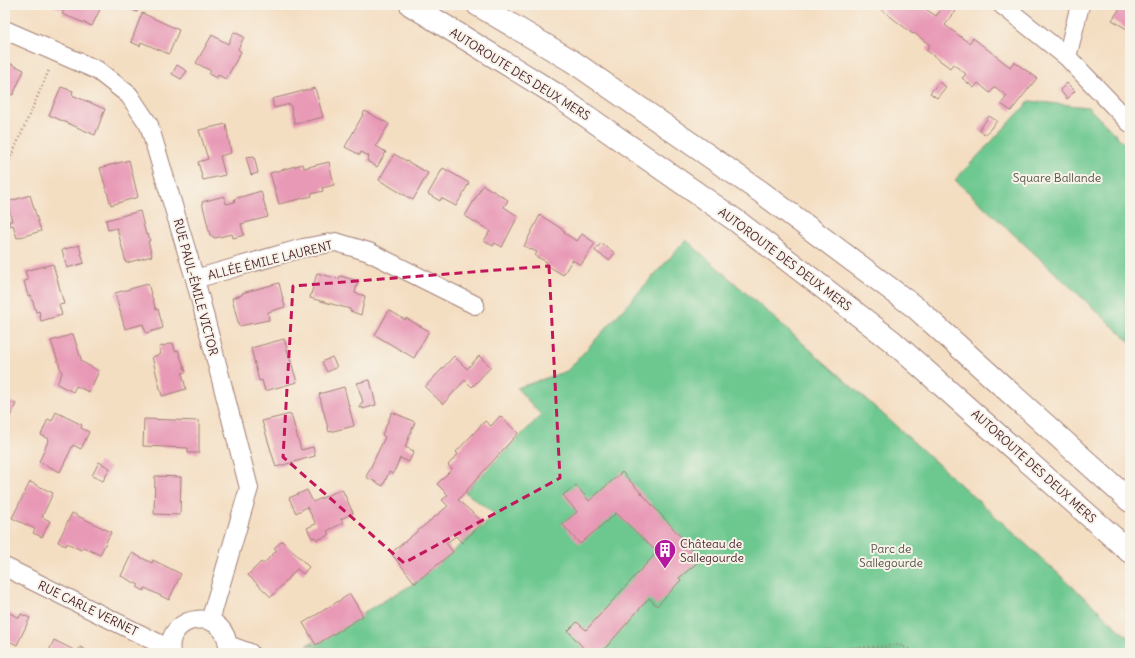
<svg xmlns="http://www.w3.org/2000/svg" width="1135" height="658" font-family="Delius,sans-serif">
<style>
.green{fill:#6dc890;stroke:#5c745e}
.building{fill:#e899b6}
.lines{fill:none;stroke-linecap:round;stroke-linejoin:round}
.minor-casing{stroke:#9f7e76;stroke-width:20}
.motorway-casing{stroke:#9f7e76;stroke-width:24}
.path{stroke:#9f7e76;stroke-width:2.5;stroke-dasharray:1 3;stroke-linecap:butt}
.minor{stroke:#fff;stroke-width:18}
.motorway{stroke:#fff;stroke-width:22}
.marked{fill:none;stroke:#c2185b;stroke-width:3;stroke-dasharray:8 5;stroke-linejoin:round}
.labels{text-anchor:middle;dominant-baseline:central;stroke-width:4;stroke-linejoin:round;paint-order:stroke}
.street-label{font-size:12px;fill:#4a1f2b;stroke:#f7f3e8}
.park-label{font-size:12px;fill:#545249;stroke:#f7f3e8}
.poi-label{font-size:12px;fill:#4a1f2b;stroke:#f7f3e8;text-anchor:start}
</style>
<rect width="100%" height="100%" fill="#f7f3e8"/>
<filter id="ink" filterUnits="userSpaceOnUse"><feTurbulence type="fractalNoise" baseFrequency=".025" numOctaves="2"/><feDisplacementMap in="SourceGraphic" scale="8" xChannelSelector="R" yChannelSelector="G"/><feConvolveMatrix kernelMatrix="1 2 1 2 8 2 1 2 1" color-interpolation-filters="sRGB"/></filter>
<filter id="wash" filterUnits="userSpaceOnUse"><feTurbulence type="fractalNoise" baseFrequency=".012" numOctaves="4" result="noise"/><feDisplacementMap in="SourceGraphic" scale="16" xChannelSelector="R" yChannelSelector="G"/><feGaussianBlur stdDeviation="0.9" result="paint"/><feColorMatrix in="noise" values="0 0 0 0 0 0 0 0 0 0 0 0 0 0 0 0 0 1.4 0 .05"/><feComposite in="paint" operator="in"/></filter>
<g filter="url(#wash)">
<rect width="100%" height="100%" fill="#f4dec2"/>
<path class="green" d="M 1030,101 L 1088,107 L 1130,149 L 1130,342 L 955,180 Z
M 686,240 L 885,416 L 1130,639 L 1130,653 L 345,653 L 307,645 L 415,583 L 496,515 L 465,492 L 541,415 L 517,388 L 567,371 Z"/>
<g id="blocks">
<path class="building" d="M 51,5 L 102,5 L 92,26 L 62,14 L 64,10 Z
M 126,5 L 140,5 L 137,12 L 125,7 Z
M 886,5 L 926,5 L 924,8 L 936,16 L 945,5 L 948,5 L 956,11 L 945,25 L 969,43 L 973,38 L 1010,67 L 1014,62 L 1037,78 L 1011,111 L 1001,104 L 1007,96 L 995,87 L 990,93 L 978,83 L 974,88 L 962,78 L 966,74 L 953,64 L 950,68 L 926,50 L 930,45 L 914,33 L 913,34 L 882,10 Z
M 1118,5 L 1130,5 L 1130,31 L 1112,20 L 1121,7 Z
M 142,13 L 179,30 L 169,54 L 141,42 L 140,46 L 131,42 Z
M 234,32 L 244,37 L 238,49 L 241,52 L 226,79 L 218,75 L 216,78 L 209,74 L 211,71 L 196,63 L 212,35 L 228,44 Z
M 5,61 L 24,70 L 13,95 L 5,92 Z
M 177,65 L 187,71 L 181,79 L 172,74 Z
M 939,82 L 946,87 L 937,98 L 930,93 Z
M 1067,83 L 1075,91 L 1067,99 L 1060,90 Z
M 61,87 L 73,91 L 72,95 L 105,109 L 95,135 L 49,115 Z
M 315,88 L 323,117 L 295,124 L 290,104 L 274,108 L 272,99 Z
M 365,111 L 389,124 L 376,146 L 386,152 L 377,167 L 367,161 L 369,156 L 361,152 L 360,155 L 345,147 Z
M 989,116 L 997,121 L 985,135 L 979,130 Z
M 226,124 L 231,153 L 220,156 L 225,175 L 203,180 L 198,162 L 208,159 L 199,130 Z
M 394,154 L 428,173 L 413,200 L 379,180 Z
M 254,156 L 258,173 L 251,175 L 246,157 Z
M 129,160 L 138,197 L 111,205 L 100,168 Z
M 329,162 L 334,185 L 322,188 L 323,191 L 311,194 L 312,196 L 279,204 L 270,173 L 303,164 L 304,168 Z
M 443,168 L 469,183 L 456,206 L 441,198 L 440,201 L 428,194 Z
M 483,185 L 508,200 L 504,207 L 518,216 L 502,247 L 495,243 L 493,246 L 484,241 L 490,231 L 465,216 Z
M 261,191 L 268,217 L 241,224 L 244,235 L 233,238 L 232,234 L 215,238 L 210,235 L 202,202 L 224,196 L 226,204 L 235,202 L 234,199 Z
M 30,195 L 41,231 L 17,238 L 13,225 L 10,226 L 9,221 L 12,221 L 7,202 Z
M 140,211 L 146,235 L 148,234 L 150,241 L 148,241 L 152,256 L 126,263 L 117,228 L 108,230 L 106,220 Z
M 540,215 L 565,231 L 564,233 L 577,241 L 582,234 L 595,243 L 581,265 L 572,260 L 563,275 L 545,264 L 547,262 L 535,256 L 537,252 L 524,246 Z
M 601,243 L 615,253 L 609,260 L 595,251 Z
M 79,245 L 84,263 L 67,268 L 62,250 Z
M 53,264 L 64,304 L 59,305 L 62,315 L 41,321 L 39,311 L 36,312 L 31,295 L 28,296 L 24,281 L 28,280 L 25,271 Z
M 317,273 L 339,279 L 340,276 L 358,281 L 355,293 L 365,296 L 361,315 L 350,311 L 350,309 L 310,298 Z
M 279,283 L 285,307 L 268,312 L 269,320 L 239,326 L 232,298 L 242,295 L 242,293 Z
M 148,284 L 156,310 L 158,309 L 163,328 L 146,333 L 143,324 L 125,329 L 115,293 Z
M 389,310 L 405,320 L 406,318 L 429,331 L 414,358 L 375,335 Z
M 73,334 L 82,362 L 99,371 L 89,392 L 76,386 L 73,392 L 57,384 L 62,373 L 51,341 Z
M 284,339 L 297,382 L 265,391 L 262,380 L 259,381 L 251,348 Z
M 173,343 L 175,351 L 178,350 L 186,372 L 182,373 L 186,389 L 162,396 L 152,357 L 161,354 L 159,347 Z
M 454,356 L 467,369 L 479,356 L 491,367 L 472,387 L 465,380 L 443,404 L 425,387 Z
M 332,357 L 337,367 L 327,372 L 322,362 Z
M 370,380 L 376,405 L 363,409 L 363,407 L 360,408 L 360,404 L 363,402 L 357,383 Z
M 344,387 L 354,426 L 329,432 L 319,394 Z
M 6,400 L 16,404 L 5,426 L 5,402 Z
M 56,412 L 82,425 L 81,428 L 89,432 L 81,449 L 73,445 L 60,472 L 39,462 L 49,439 L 41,435 L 48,419 L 52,421 Z
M 392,412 L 415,422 L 405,447 L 414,451 L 409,462 L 400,458 L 393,474 L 389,472 L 383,486 L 366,477 L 385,437 L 382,435 Z
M 291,414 L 301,450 L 313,447 L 315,456 L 276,467 L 262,421 Z
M 500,416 L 518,433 L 458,500 L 483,522 L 462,543 L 456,536 L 446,543 L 453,552 L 415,583 L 391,553 L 448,506 L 442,500 L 448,495 L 437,484 L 452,469 L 448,465 L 458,454 L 456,452 L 485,421 L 491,426 Z
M 144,419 L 199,421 L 199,453 L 188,453 L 188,448 L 143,446 Z
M 99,462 L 110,468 L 103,481 L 92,476 Z
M 622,472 L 694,551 L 691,554 L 698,562 L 679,578 L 681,580 L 657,606 L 649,598 L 601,653 L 588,653 L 568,631 L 577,622 L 586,630 L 657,552 L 616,513 L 580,544 L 562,524 L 577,512 L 563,495 L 576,485 L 589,501 Z
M 155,476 L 181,477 L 180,515 L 154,514 Z
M 30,482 L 53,493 L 42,517 L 50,521 L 42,537 L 33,533 L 35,529 L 12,518 Z
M 342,489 L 353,513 L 341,519 L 343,523 L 327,531 L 329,535 L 317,540 L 315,537 L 312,538 L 307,528 L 316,524 L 307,507 L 296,513 L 289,498 L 307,490 L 313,502 Z
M 72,513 L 111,532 L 100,555 L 83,547 L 81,550 L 67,543 L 66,546 L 58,542 Z
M 282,541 L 309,567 L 303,574 L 297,569 L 271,597 L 248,575 L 261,562 L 263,564 L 277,550 L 274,548 Z
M 132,553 L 152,563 L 153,560 L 181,574 L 169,600 L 145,588 L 144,591 L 137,587 L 139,585 L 121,576 Z
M 350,594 L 363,616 L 316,645 L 303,623 Z
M 5,606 L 8,608 L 6,611 L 19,618 L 21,614 L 30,618 L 17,645 L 5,639 Z
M 54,640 L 78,652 L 80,647 L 90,652 L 90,653 L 48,653 Z"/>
</g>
</g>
<g filter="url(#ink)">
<use href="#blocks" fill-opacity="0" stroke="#9f7e76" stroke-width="1"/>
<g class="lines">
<g class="minor-casing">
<path id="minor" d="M 1002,5 L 1067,57 L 1130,123
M 5,30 L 97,70 L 129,95 L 149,125 L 195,279 L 249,488 L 210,621
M 1067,57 L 1080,5
M 195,279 L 303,248 L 336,242 L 369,252 L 475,305
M 5,567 L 170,649
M 228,645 L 250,653
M 171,653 C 164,612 231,605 228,653"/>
</g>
<g class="motorway-casing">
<path id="motorway" d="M 411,5 L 552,92 L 738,222 L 892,341 L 1130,552
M 478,5 L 572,61 L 761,192 L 916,308 L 1130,501"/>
</g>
<path class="path" d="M 5,171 L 49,70
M 805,653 L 810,651 L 899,645 L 917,653"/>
<use href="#minor" class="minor"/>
<use href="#motorway" class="motorway"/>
</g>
</g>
<path class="marked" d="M 549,266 L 560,478 L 404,563 L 283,457 L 293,286 Z"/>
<defs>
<g id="building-pin" transform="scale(1.15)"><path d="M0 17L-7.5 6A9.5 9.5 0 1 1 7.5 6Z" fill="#b5179e" stroke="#f7f3e8"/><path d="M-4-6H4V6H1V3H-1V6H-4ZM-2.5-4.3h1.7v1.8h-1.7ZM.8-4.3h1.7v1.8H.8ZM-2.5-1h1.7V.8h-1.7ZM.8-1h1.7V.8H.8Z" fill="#fff"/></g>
</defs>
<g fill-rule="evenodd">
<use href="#building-pin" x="665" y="550"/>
</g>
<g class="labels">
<g class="street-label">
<text transform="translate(520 74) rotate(32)">AUTOROUTE DES DEUX MERS</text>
<text transform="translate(785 259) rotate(37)">AUTOROUTE DES DEUX MERS</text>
<text transform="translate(270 260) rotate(-14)">ALLÉE ÉMILE LAURENT</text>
<text transform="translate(196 287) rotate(75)">RUE PAUL-ÉMILE VICTOR</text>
<text transform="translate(1034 466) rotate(42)">AUTOROUTE DES DEUX MERS</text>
<text transform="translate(88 608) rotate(26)">RUE CARLE VERNET</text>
</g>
<g class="park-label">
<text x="1057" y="177">Square Ballande</text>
<text x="891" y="548">Parc de<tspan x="891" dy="14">Sallegourde</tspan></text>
</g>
<g class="poi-label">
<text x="680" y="543">Château de<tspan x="680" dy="14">Sallegourde</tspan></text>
</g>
</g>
<rect width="1135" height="658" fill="none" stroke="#f7f3e8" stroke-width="20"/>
</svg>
